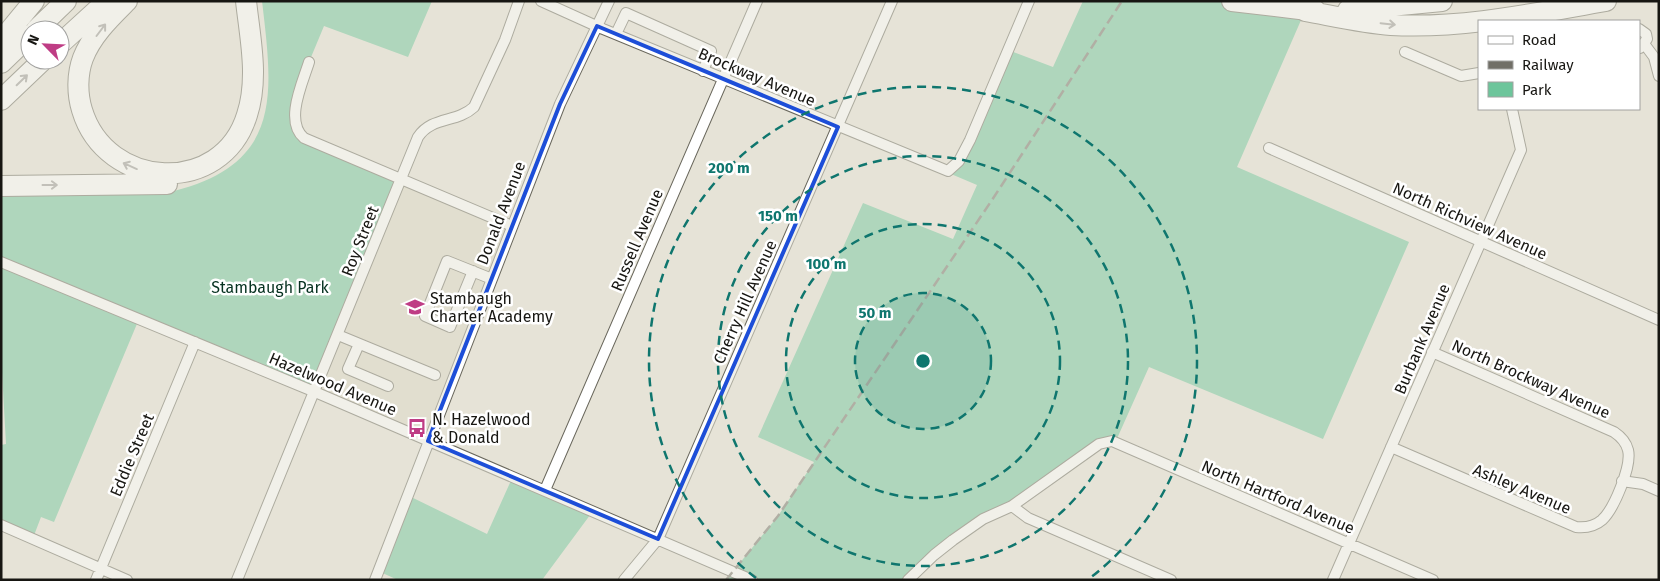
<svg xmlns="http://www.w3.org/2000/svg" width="1660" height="581" font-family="'Fira Sans',sans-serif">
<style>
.built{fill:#dcd8c5}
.green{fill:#6dc59b}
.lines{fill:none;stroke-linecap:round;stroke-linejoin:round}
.street-casing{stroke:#69675c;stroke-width:12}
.highway-casing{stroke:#69675c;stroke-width:22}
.street{stroke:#fff;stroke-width:10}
.highway{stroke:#fff;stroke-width:20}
.rail{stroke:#716f67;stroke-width:2.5;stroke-dasharray:10 5;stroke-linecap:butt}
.oneway{stroke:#979694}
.marked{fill:none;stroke:#1d4ed8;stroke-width:4;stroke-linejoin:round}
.ring{fill:none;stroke:#0f766e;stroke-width:2.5;stroke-dasharray:9 6}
.labels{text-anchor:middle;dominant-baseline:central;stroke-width:5;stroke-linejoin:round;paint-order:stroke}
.street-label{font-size:16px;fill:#171612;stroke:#fff}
.park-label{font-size:16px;fill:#063220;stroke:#fff}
.poi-label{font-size:16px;fill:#171612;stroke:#fff;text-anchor:start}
.centre{fill:#0f766e;stroke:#fff;stroke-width:2.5}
.ring-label{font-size:15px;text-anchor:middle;font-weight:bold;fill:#0f766e;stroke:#fff;stroke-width:5;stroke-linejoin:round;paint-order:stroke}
</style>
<rect width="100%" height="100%" fill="#e6e3d7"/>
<path class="built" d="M 401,179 L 512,226 L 428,441 L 315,392 Z"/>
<path class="green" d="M 262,1 L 432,1 L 408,57 L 324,26 L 309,62 L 296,111 L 300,135 L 401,179 L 315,392 L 139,319 L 54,522 L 41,517 L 33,538 L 1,525 L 1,445 L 6,444 L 1,354 L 1,193 L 174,191 C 283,163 273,94 262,1 Z
M 1083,1 L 1306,1 L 1305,11 L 1237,167 L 1409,242 L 1323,439 L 1149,367 L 1115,443 L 1112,441 L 996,512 L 908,580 L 726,580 L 778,516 L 814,462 L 758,437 L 863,203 L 953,239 L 977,185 L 944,171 L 951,170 L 1008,50 L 1053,67 Z
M 513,476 L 593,511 L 542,580 L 398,580 L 378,571 L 407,495 L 487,534 Z"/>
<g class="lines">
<g class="street-casing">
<path id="street" d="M 541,1 L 603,29 L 948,171 L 959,161 L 970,140 L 1029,1
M 1639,29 L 1646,34 L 1647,39 L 1640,48
M 616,34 L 626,13 L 711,51 L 703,71
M 1645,45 L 1654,57 L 1659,76
M 1405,52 L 1461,76 L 1479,73
M 309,62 C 303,82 284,121 304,138 L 512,226
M 1269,148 L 1659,320
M 1,262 L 315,392 L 752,580
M 473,271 L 450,327 L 425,316 L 447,261 L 492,279
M 338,335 L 435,375
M 359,344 L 348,369 L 388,386
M 1391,447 L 1576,527 C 1586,528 1594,527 1602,520 C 1614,509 1632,466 1628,450 C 1626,442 1620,436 1614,432 L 1432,352
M 1622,481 L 1643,484 L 1659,491
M 545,490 L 757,1
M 1012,506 L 1028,518 L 1171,580
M 1,525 L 127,580
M 96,580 L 195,342
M 237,580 L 418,137 C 432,116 457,123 474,107 L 505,40 L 519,1
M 375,580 L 560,104 L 609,1
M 624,580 L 658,539 L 892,1
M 908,580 L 934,555 L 953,540 L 983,519 L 1012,506 L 1099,444 L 1112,441 L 1433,580
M 1333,580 L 1521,150 L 1512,109"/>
</g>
<g class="highway-casing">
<path id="highway" d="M 127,1 C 110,18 92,35 83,58 C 77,74 77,94 82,110 C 106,190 222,197 247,115 C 259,78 250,38 246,1
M 1232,1 L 1316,11
M 1348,10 L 1442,1
M 1305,11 C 1333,16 1363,23 1391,25 C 1464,29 1536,13 1606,1
M 36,30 L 66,1
M 1,41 L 34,1
M 60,44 L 107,1
M 1,63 L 30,35
M 1,100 L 43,60
M 1,186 L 167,184"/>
</g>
<use href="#street" class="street"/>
<use href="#highway" class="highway"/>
<path class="rail" d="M 726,580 L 778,516 L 992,200 L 1122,1"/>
</g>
<defs><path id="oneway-shaft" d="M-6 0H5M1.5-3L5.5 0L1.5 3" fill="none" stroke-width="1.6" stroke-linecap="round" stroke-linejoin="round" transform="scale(1.25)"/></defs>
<g class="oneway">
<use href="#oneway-shaft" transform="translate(1388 24) rotate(6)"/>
<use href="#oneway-shaft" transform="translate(101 30) rotate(-53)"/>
<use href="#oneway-shaft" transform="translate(22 80) rotate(-44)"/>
<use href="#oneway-shaft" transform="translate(130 166) rotate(-156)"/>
<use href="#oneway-shaft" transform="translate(50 185)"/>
</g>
<path d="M0 0H1660V581H0ZM 597,26 L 838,127 L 658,539 L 428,441 L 560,104 Z" fill="#e6e3d7" fill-opacity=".55" fill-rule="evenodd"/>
<path class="marked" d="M 597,26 L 838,127 L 658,539 L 428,441 L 560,104 Z"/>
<circle cx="923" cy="361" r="68" fill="#0f766e" fill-opacity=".12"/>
<g class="ring">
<circle cx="923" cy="361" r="68"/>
<circle cx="923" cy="361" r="137"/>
<circle cx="923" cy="361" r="205"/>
<path d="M756 578A274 274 0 1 1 1090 578"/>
</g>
<defs>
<g id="school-bare" transform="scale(1.5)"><path d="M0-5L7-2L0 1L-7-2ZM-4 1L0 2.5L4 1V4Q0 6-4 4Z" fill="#bf3d85" stroke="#fff" stroke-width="2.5" paint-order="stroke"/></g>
<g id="bus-bare" transform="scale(1.5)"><path d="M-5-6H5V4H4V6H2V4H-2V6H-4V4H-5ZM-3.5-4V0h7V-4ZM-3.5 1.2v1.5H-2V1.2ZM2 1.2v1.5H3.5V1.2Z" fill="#bf3d85" stroke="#fff" stroke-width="2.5" paint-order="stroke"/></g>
</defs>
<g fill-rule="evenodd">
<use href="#school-bare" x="415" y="307"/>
<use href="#bus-bare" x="417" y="428"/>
</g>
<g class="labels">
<g class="street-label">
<text transform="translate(757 77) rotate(23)">Brockway Avenue</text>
<text transform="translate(501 213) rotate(-69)">Donald Avenue</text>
<text transform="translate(1470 221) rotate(24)">North Richview Avenue</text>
<text transform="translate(637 240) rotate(-67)">Russell Avenue</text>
<text transform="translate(360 241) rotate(-68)">Roy Street</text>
<text transform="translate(745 302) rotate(-66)">Cherry Hill Avenue</text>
<text transform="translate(1422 339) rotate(-67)">Burbank Avenue</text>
<text transform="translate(1531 379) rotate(24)">North Brockway Avenue</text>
<text transform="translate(333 384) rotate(23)">Hazelwood Avenue</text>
<text transform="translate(132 455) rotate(-67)">Eddie Street</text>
<text transform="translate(1522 489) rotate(23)">Ashley Avenue</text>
<text transform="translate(1278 497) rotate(23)">North Hartford Avenue</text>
</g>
<g class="park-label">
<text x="270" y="287">Stambaugh Park</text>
</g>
<g class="poi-label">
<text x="430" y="298">Stambaugh<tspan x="430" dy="18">Charter Academy</tspan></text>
<text x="432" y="419">N. Hazelwood<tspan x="432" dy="18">&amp; Donald</tspan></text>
</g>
</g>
<circle cx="923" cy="361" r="8" class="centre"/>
<g class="ring-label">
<text x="729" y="173">200 m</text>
<text x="778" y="221">150 m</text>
<text x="826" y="269">100 m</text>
<text x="875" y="318">50 m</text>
</g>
<rect width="1660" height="581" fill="none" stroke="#171612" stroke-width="5"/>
<rect x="1478" y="20" width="162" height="90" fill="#ffffff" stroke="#a2a2a0"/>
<rect x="1488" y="36" width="25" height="8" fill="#ffffff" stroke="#a2a2a0"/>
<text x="1522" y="45" font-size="15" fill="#171612">Road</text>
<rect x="1488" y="61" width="25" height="8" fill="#716f67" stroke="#a2a2a0"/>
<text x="1522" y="70" font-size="15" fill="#171612">Railway</text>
<rect x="1488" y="82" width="25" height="15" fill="#6dc59b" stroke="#a2a2a0"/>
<text x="1522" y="95" font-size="15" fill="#171612">Park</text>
<g transform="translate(45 45) rotate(294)"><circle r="24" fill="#ffffff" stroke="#a2a2a0"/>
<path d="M0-4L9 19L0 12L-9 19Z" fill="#bf3d85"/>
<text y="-8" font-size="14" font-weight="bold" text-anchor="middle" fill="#171612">N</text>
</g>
</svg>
